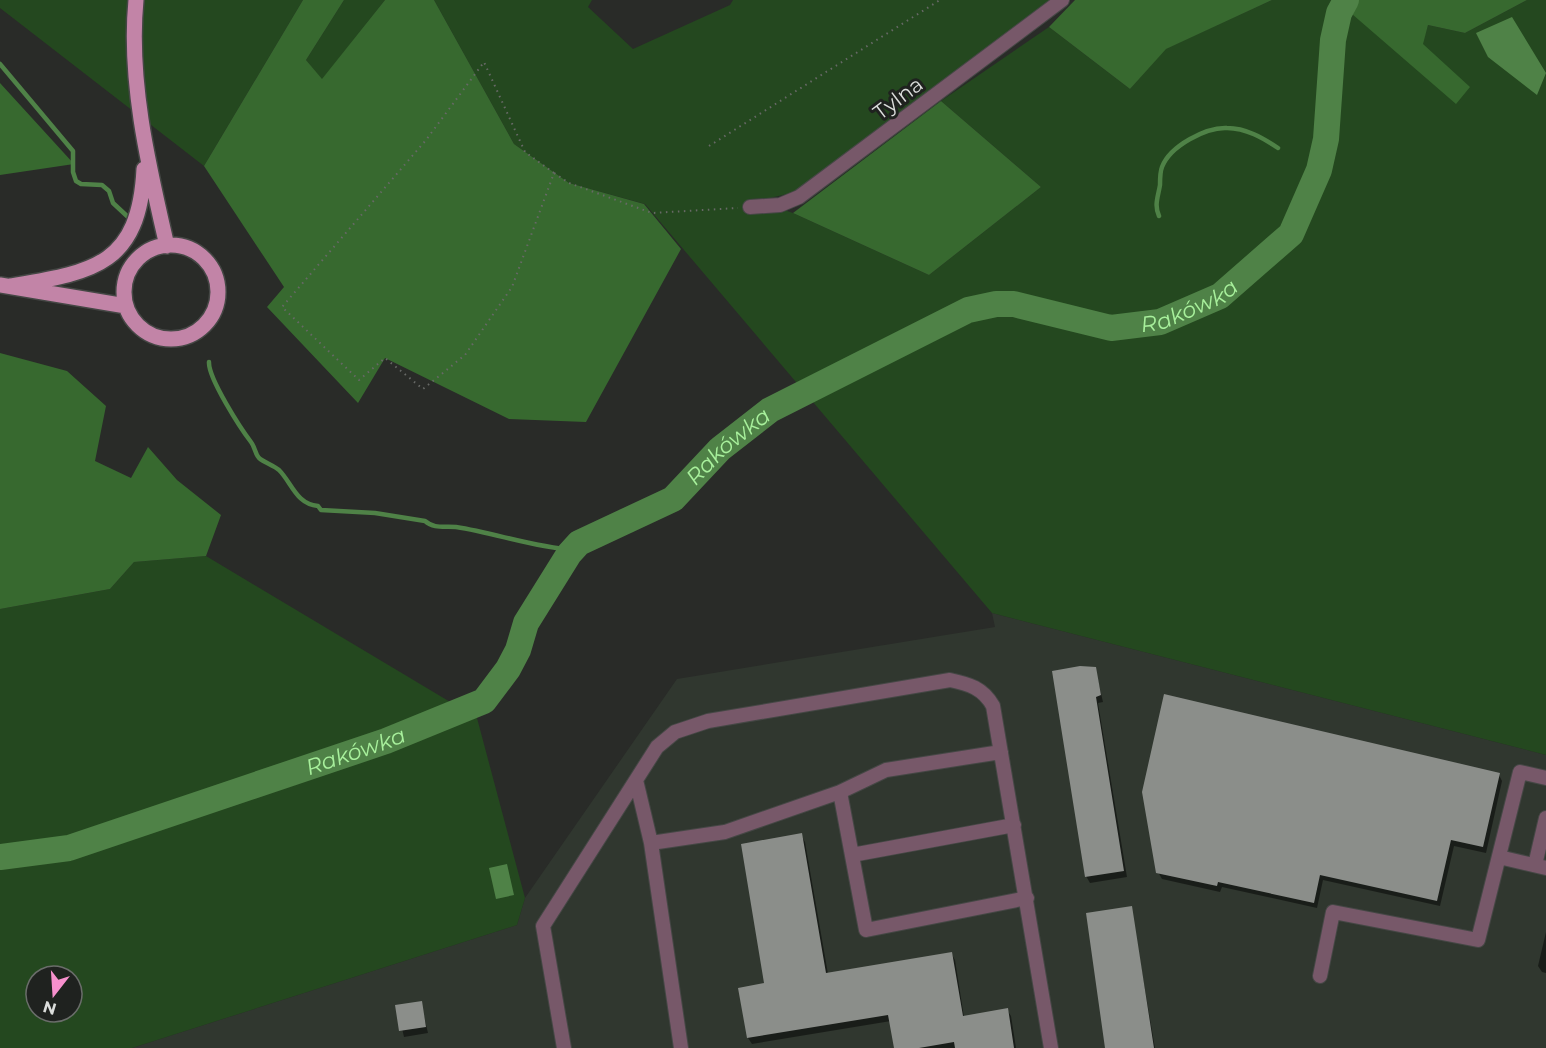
<svg xmlns="http://www.w3.org/2000/svg" width="1546" height="1048" font-family="Montserrat,sans-serif">
<style>
.built{fill:#30372f}
.green{fill:#24481f;fill-rule:evenodd}
.forest{fill:#37692f}
.water{fill:#4f8247}
.shadow{fill:#0007}
.lines{fill:none;stroke-linecap:round;stroke-linejoin:round}
.stream{stroke:#4f8247;stroke-width:4.5}
.river{stroke:#4f8247;stroke-width:26}
.building{fill:#8b8e8a}
.minor-casing{stroke:#454745;stroke-width:16}
.major-casing{stroke:#454745;stroke-width:18}
.path{stroke:#676966;stroke-width:2;stroke-dasharray:1.5 4.5;stroke-linecap:butt}
.minor{stroke:#775869;stroke-width:14}
.major{stroke:#c284a7;stroke-width:15}
.labels{text-anchor:middle;dominant-baseline:central;stroke-width:6;stroke-linejoin:round;paint-order:stroke}
.street-label{font-size:21px;fill:#dbdddb;stroke:#1f221f}
.water-label{font-size:22px;font-style:italic;fill:#a8f09c;stroke:#1f221f}
</style>
<rect width="100%" height="100%" fill="#292b28"/>
<path class="built" d="M 992,613 L 1546,755 L 1546,1048 L 132,1048 L 517,925 L 525,898 L 677,679 L 995,627 Z"/>
<path class="green" d="M 0,0 L 303,0 L 204,166 L 0,8 Z
M 344,0 L 385,0 L 322,80 L 306,60 Z
M 434,0 L 592,0 L 588,7 L 633,49 L 730,5 L 733,0 L 1051,0 L 800,191 L 770,198 L 752,199 L 793,213 L 929,275 L 1041,187 L 941,101 L 1049,27 L 1130,89 L 1165,49 L 1272,0 L 1348,0 L 1352,14 L 1469,87 L 1422,44 L 1428,25 L 1465,33 L 1527,0 L 1546,0 L 1546,755 L 992,613 L 645,204 L 569,183 L 514,144 Z
M 206,556 L 477,718 L 525,898 L 517,925 L 132,1048 L 0,1048 L 0,609 L 110,589 L 134,562 ZM 36,976 L 72,976 L 72,1012 L 36,1012 Z"/>
<path class="forest" d="M 303,0 L 344,0 L 306,60 L 322,79 L 385,0 L 434,0 L 514,144 L 569,183 L 644,204 L 681,249 L 586,422 L 509,419 L 385,358 L 358,403 L 267,307 L 284,287 L 204,166 Z
M 1075,0 L 1272,0 L 1166,49 L 1130,89 L 1049,27 Z
M 1348,0 L 1527,0 L 1465,33 L 1428,25 L 1423,44 L 1470,87 L 1456,104 L 1352,14 Z
M 0,83 L 74,164 L 0,175 Z
M 941,101 L 1041,187 L 929,275 L 793,213 Z
M 0,353 L 67,371 L 106,406 L 95,461 L 131,478 L 148,447 L 177,480 L 221,515 L 206,556 L 134,562 L 110,589 L 0,609 Z"/>
<path class="water" d="M 1512,17 L 1546,73 L 1537,95 L 1488,57 L 1476,33 Z
M 507,864 L 514,895 L 496,899 L 489,868 Z"/>
<path class="shadow" d="M 1095,668 L 1103,702 L 1098,703 L 1127,877 L 1090,883 L 1086,876 Z
M 1499,775 L 1502,781 L 1486,853 L 1454,846 L 1440,906 L 1323,880 L 1317,908 L 1222,887 L 1220,892 L 1162,879 L 1158,872 Z
M 801,835 L 805,842 L 828,974 L 951,953 L 955,960 L 964,1017 L 1007,1010 L 1011,1016 L 1016,1048 L 895,1048 L 891,1021 L 752,1044 L 748,1038 L 740,989 L 766,984 Z
M 1131,908 L 1155,1048 L 1106,1048 Z
M 1546,932 L 1546,973 L 1542,972 L 1538,966 Z
M 421,1003 L 428,1033 L 404,1037 L 397,1006 Z"/>
<g class="lines">
<path class="stream" d="M 0,64 L 73,151 L 73,172 L 76,181 L 81,184 L 102,185 L 109,191 L 113,203 L 128,217
M 1159,216 C 1154,205 1158,197 1160,185 C 1160,179 1160,172 1162,167 C 1170,146 1206,127 1227,128 C 1246,128 1263,138 1278,148
M 209,362 C 208,378 241,429 251,442 C 255,447 255,454 259,458 C 265,463 273,465 279,470 C 292,483 296,504 318,506 L 321,510 L 375,513 L 425,521 C 434,529 444,526 456,527 C 495,533 533,547 573,550"/>
<path class="river" id="s1" d="M 0,857 L 69,848 L 386,741 L 484,701 L 508,669 L 518,650 L 526,623 L 569,554 L 579,543 L 673,499 L 720,449 L 770,410 L 968,310 L 996,304 L 1014,304 L 1111,328 L 1160,322 L 1220,296 L 1291,234 L 1319,170 L 1326,139 L 1333,40 L 1339,13 L 1346,0"/>
</g>
<path class="building" d="M 1080,666 L 1096,667 L 1101,695 L 1096,697 L 1124,871 L 1085,877 L 1052,671 Z
M 1164,694 L 1500,773 L 1483,847 L 1451,840 L 1437,901 L 1320,875 L 1314,903 L 1218,882 L 1217,886 L 1156,873 L 1142,792 Z
M 802,833 L 826,973 L 952,952 L 963,1016 L 1008,1008 L 1014,1048 L 955,1048 L 954,1042 L 919,1048 L 894,1048 L 888,1015 L 747,1038 L 738,988 L 764,983 L 741,844 Z
M 1132,906 L 1154,1048 L 1105,1048 L 1086,913 Z
M 422,1001 L 426,1027 L 399,1031 L 395,1005 Z"/>
<g class="lines">
<g class="minor-casing">
<path id="minor" d="M 750,207 L 780,205 L 799,197 L 1062,0
M 1001,752 L 886,770 L 840,792 L 866,930 L 1027,898
M 636,780 L 651,843 L 725,832 L 840,792
M 651,843 L 681,1048
M 852,855 L 1014,825
M 1499,857 L 1546,868
M 1535,865 L 1546,818
M 1320,976 L 1333,912 L 1478,940 L 1520,772 L 1546,778
M 564,1048 L 543,926 L 657,747 L 675,732 L 708,721 L 950,680 C 969,684 983,688 993,706 L 1051,1048"/>
</g>
<g class="major-casing">
<path id="major" d="M 136,0 C 128,81 149,168 167,246
M124 292a47 47 0 1 1 94 0a47 47 0 1 1-94 0Z
M 0,285 L 126,306
M 11,286 C 93,272 139,266 144,169"/>
</g>
<path class="path" d="M 709,146 L 940,0
M 554,173 L 525,152 L 484,62 L 426,140 L 282,307 L 359,380 L 385,358 L 423,389 L 465,355 L 512,287 L 554,173 L 569,183 L 652,213 L 738,208"/>
<use href="#minor" class="minor"/>
<use href="#major" class="major"/>
</g>
<g class="labels">
<g class="street-label">
<text transform="translate(898 98) rotate(-37)">Tylna</text>
</g>
<g class="water-label">
<text stroke="none"><textPath href="#s1" startOffset="1382">Rakówka</textPath></text>
<text stroke="none"><textPath href="#s1" startOffset="876">Rakówka</textPath></text>
<text stroke="none"><textPath href="#s1" startOffset="372">Rakówka</textPath></text>
</g>
</g>
<g transform="translate(54 994) rotate(197)"><circle r="28" fill="#1f221f" stroke="#6a6d6a" stroke-width="1.5"/>
<path d="M0-4.5L10 22L0 15L-10 22Z" fill="#f790cd"/>
<text y="-9" font-size="16" font-weight="bold" text-anchor="middle" fill="#dbdddb">N</text>
</g>
</svg>
